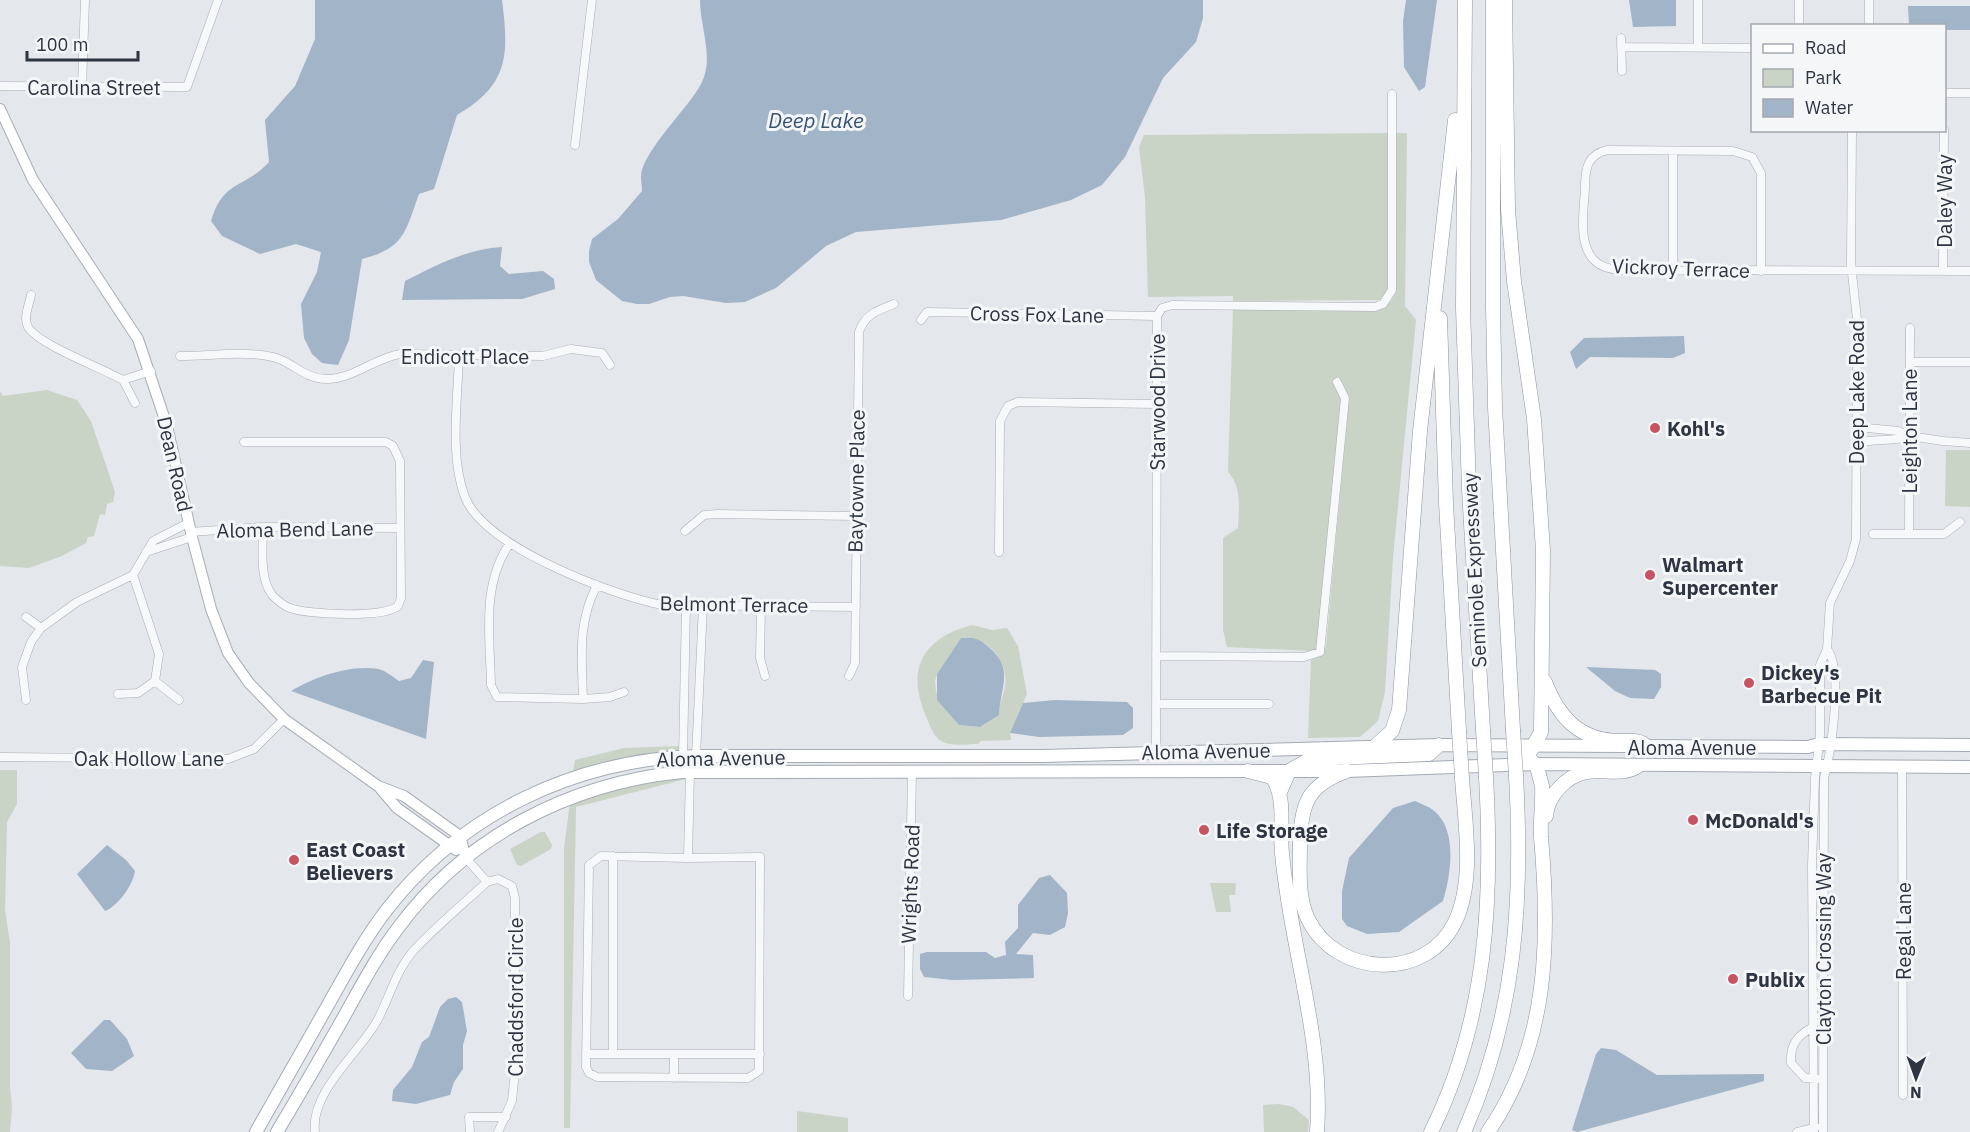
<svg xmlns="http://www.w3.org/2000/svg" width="1970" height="1132" font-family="'IBM Plex Sans',sans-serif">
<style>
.green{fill:#c9d4c6;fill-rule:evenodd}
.water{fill:#a2b4c8}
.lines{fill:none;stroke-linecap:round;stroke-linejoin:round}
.street-casing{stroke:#a9aeb5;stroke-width:9}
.secondary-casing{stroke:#a9aeb5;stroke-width:12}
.primary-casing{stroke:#a4abb6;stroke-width:14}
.highway-casing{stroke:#8c94a1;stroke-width:15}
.street{stroke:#f7f8f9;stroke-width:8}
.secondary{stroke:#fff;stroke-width:10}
.primary{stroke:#fff;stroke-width:12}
.highway{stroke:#fff;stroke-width:14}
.highway-bridge-casing{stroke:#8c94a1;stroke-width:15;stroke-linecap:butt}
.highway-bridge{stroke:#fff;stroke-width:14}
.poi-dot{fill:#c65362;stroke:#f4f6f8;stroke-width:2}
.labels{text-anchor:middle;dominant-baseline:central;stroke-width:6;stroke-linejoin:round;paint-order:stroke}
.street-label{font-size:20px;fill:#2d3442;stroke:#f4f6f8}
.poi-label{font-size:20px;font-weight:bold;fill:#2d3442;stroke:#f4f6f8;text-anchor:start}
.water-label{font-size:21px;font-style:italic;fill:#395274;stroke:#f4f6f8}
</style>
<rect width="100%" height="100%" fill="#e4e7eb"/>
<path class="green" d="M 1388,133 L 1388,289 L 1381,300 L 1233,301 L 1233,296 L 1148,297 L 1145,197 L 1139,147 L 1144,135 Z
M 1396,133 L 1407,133 L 1405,306 L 1416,320 L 1393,558 L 1385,692 L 1378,721 L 1360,737 L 1308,738 L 1311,660 L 1322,655 L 1326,646 L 1349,398 L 1338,377 L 1332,381 L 1342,399 L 1317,648 L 1311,651 L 1227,647 L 1223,630 L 1223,538 L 1238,528 C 1239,507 1242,487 1228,472 L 1233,309 L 1375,311 C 1387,307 1391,303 1396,291 Z
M 47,390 L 77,400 L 91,421 L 115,492 L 113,502 L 107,504 L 105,515 L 100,514 L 94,536 L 88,537 L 86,543 L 62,556 L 29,568 L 0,566 L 0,391 L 3,396 Z
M 1946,450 L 1970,450 L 1970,507 L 1945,506 Z
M 972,625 L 992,630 L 1007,628 L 1018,646 L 1027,694 L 1010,733 L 1011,740 L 981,741 L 978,744 C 967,744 951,747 941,741 C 933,736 929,723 925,714 C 906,667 924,638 972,625 ZM 966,637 C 990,639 1009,662 1005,687 C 1003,697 999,704 999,715 L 980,727 L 959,725 L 936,692 L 935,681 L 937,674 L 961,638 Z
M 680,746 L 679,752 L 628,758 L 573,772 L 575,760 L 624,748 Z
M 0,770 L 17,770 L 17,804 L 7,822 L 5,910 L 10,943 L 10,1086 L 12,1107 L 10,1132 L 0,1132 Z
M 686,777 L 686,779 L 576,807 L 570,1128 L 564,1128 L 564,848 L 570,802 L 610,789 Z
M 541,832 L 545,832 L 552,845 L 551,849 L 521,866 L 517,865 L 510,849 Z
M 1210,883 L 1236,883 L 1235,895 L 1229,895 L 1231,912 L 1216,912 Z
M 1279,1104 L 1293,1107 L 1309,1120 L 1308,1132 L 1264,1132 L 1263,1105 Z
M 797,1111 L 848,1118 L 848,1132 L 797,1132 Z"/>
<path class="water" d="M 315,0 L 502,0 C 509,55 509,85 457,115 L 434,189 L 419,194 C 405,232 405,248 362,259 L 349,340 L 338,365 L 322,363 L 312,354 L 304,338 L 301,304 L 317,272 L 321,252 L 296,244 L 260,254 L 222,236 L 211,221 C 224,179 243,190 269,162 L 265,120 L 295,86 L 315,39 Z
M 700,0 L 1203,0 L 1203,18 L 1196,42 L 1163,78 L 1125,157 L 1102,185 L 1071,200 L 1001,220 L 856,232 L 826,246 L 776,288 L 745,302 L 726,303 L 683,296 L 670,297 L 649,304 L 637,304 L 622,301 L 596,280 L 589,262 L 589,251 L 592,239 L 618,219 L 642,191 C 642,186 641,182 641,177 C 641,152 690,107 702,82 C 714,58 700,26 700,0 Z
M 1406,0 L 1437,0 L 1425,87 L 1419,91 L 1404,67 L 1403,21 Z
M 1629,0 L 1676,0 L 1676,26 L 1633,27 Z
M 1908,6 L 1970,6 L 1970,30 L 1945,30 L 1944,26 L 1909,25 Z
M 502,247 L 500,266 L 509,274 L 543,271 L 554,279 L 555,289 L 522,299 L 402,300 L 405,281 C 436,265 467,249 502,247 Z
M 1684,336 L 1685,353 L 1673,358 L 1590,357 L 1576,369 L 1570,352 L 1584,338 Z
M 961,638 C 975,636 981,640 991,649 C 1014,670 1000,688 999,715 L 980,727 L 959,725 L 937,700 L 937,674 Z
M 423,660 L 434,662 L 426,739 L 291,691 C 314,677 351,664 378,669 C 385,670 393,677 399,681 L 411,678 Z
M 1586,667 L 1655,670 L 1661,674 L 1661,687 L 1654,699 L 1630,698 L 1615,691 Z
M 1055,700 L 1127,702 L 1133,708 L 1133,728 L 1123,735 L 1039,737 L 1010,733 L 1023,703 Z
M 1415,801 C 1421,804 1428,806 1433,810 C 1458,829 1451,874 1443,901 L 1399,932 L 1367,934 L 1347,926 L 1342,919 L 1342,891 L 1349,858 L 1393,808 Z
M 107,845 L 126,860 L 135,871 C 133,885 118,906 105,911 L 77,874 Z
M 1050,875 L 1067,893 L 1068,913 L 1065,927 L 1050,935 L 1033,933 L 1016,954 L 1033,955 L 1034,978 L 953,980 L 924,977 L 920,969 L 920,954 L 927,952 L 986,952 L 995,958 L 1006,955 L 1005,942 L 1018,928 L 1018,905 L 1039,878 Z
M 456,997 L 462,1002 L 467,1031 L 463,1045 L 463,1069 L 454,1082 L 450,1095 L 416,1104 L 392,1101 L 393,1090 L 412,1067 L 422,1042 L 429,1037 L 440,1007 L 448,999 Z
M 104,1020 L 110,1020 L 127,1039 L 134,1056 L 112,1071 L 86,1069 L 71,1053 Z
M 1601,1048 L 1616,1050 L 1657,1075 L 1764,1074 L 1764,1081 L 1577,1132 L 1572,1130 L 1596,1054 Z"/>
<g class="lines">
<g class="street-casing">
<path id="street" d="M 1698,0 L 1698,47
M 1799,26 L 1799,0
M 1869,26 L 1869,0
M 1621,38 L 1622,71
M 1621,47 L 1752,48
M 0,86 L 187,87 L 218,0
M 82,87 L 85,0
M 1944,93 L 1970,93
M 575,145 L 592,0
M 1673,270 L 1673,151
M 1761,271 L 1761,173 L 1752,157 L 1733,151 L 1608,150 C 1587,154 1585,169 1585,188 C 1584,210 1577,246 1596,262 C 1602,267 1610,269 1618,270 C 1649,272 1682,270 1714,270 C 1799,271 1885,270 1970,271
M 1943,271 L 1944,130
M 31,295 C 29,305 23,318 28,327 C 39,345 102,368 123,380 L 151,371
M 921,320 L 927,312 L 1157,316
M 459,355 C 458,398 449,456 465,497 C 484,547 612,595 662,605 L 856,607
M 180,356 C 208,356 240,351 268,356 C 291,359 301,378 326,379 C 351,380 375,358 400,354 L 543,356 L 571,349 L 602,353 L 610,365
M 1910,362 L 1970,362
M 123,380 L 135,403
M 1857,427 L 1898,431 L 1909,436 L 1943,441 L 1970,443
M 244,442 L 386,442 L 393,446 L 400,461 L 401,598 L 398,606 C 385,618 308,615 290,608 C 284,606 277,600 272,595 C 259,577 263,548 263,527
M 1856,444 C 1873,437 1892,443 1909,436
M 685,531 L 704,515 L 717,514 L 856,516
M 190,532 L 263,527 L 400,528
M 1873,534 L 1944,534 L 1960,522
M 1909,534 L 1910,328
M 510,543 C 481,584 490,637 491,685 L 497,697 L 583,699 C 582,657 577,624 597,585
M 146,552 L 192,537
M 999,552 L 1000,421 L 1008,406 L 1018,402 L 1156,404
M 761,607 L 760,658 L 765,676
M 26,617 L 41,628
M 1156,656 L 1304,657 L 1320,652 L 1345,398 L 1337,382
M 849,676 L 855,663 L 859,332 C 865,314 878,310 894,304
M 155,681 L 179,700
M 118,694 L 138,693 L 155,681 L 159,654 L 133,575
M 583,699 L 610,697 L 624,692
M 26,700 L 22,667 L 31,642 L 41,628 L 77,602 L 133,575 L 153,541 L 188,523
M 1156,704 L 1269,704
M 1156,752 L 1157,316 L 1162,308 L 1172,305 L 1375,307 L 1383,304 L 1392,290 L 1392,94
M 683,756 L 686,606
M 696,756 L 703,606
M 0,757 L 228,759 L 254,749 L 284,719
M 1902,767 L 1903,1095
M 466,858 L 487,882
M 688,858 L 760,857 L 759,1071 L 748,1078 L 597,1077 L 589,1073 L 586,1067 L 589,865 L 601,856 L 688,858 L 690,772
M 908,996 L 912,772
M 1813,1027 C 1797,1036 1790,1044 1791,1063 L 1805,1078 L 1819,1079
M 613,1053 L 613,856
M 586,1054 L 760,1054
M 674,1054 L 674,1078
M 315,1132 C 310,1092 359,1053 377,1021 C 390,997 396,969 416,948 C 438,925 463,904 487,882 L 498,879 L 512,886 L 515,898 L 515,1072 L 512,1101 L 498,1132
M 470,1132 L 469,1117 L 506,1117
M 1797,1132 L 1816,1127
M 1814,1132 L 1812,865 L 1815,778 L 1820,735 L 1820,665 L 1827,649 L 1830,603 L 1850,561 L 1856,539 L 1857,319 L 1851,264 L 1852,130
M 1823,1132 L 1824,778 C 1831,752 1844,670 1827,649"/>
</g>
<g class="secondary-casing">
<path id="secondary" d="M 0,109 L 33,180 L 138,339 L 167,426 L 192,537 L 211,609 L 228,653 L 249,683 L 284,719 L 378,786 L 404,796 L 460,836 L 466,858
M 380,788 L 397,808 L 456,850"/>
</g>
<g class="primary-casing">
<path id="primary" d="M 256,1132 C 280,1090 304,1047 328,1005 C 346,973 363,941 385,912 C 460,814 574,760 696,756 L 1043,756 L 1439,745 L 1808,747 L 1819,744 L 1970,745
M 277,1132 C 299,1095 320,1059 341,1022 C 359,990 376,957 398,928 C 465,837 570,783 682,772 L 1347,771 L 1535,764 L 1970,767"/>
</g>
<g class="highway-casing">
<path id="highway" d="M 1465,0 L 1463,308 L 1469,489 L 1483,730
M 1493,0 L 1493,306 L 1495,407 L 1513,730
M 1505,0 L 1508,210 L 1514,281 L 1534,419 L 1543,550 L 1541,732 L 1531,750 L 1512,764
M 1440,318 L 1446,503 L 1459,731
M 1545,682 C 1559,718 1580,741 1621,741 C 1631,741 1640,739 1647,747
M 1373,748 L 1392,731 L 1399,710 L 1420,431 L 1455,120
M 1248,771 L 1272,777 C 1287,798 1279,829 1282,853 C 1290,946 1324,1039 1317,1132
M 1347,771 C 1308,785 1301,803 1300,843 C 1300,868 1297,896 1308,919 C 1336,977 1426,982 1455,922 C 1475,880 1465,823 1462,778
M 1280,792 L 1289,771 L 1310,759 L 1429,754 L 1439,745
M 1546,816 C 1547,805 1552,795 1560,787 C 1587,758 1616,781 1638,766
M 1431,1132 C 1487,1019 1493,900 1486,777
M 1464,1132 C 1516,1016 1523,901 1516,776
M 1488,1132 C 1549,1044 1550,939 1541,837 C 1540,820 1543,803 1542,786 L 1537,767 L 1522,750"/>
</g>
<use href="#street" class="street"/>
<use href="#secondary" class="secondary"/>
<use href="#primary" class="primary"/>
<use href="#highway" class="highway"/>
<g class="highway-bridge-casing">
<path id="highway-bridge" d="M 1483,730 L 1486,777
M 1513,730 L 1516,776
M 1459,731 L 1462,778"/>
</g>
<use href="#highway-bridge" class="highway-bridge"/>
</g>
<g class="poi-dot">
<circle cx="1655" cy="428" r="6"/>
<circle cx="1650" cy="575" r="6"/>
<circle cx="1749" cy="683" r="6"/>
<circle cx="1693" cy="820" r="6"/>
<circle cx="1204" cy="830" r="6"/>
<circle cx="294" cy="860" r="6"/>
<circle cx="1733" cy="979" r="6"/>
</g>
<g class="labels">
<g class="street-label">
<text x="94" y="87">Carolina Street</text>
<text transform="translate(1944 201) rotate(-90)">Daley Way</text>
<text transform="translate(1681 268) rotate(2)">Vickroy Terrace</text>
<text transform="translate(1037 314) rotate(1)">Cross Fox Lane</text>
<text x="465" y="356">Endicott Place</text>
<text transform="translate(1856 392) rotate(-90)">Deep Lake Road</text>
<text transform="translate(1157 402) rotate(-90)">Starwood Drive</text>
<text transform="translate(1909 431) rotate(-90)">Leighton Lane</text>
<text transform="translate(175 464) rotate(77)">Dean Road</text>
<text transform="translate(856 481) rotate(-89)">Baytowne Place</text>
<text transform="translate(295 529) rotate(-1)">Aloma Bend Lane</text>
<text transform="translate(1474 570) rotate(-93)">Seminole Expressway</text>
<text transform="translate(734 604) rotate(1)">Belmont Terrace</text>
<text x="1692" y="747">Aloma Avenue</text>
<text transform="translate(1206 751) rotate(-1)">Aloma Avenue</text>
<text x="149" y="758">Oak Hollow Lane</text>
<text transform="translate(721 758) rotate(-1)">Aloma Avenue</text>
<text transform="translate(910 884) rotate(-88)">Wrights Road</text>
<text transform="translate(1903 931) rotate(-90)">Regal Lane</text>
<text transform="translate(1823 949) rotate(-90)">Clayton Crossing Way</text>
<text transform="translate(515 997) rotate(-90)">Chaddsford Circle</text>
</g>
<g class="poi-label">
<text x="1667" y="428">Kohl's</text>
<text x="1662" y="564">Walmart<tspan x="1662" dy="23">Supercenter</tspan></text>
<text x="1761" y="672">Dickey's<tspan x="1761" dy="23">Barbecue Pit</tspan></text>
<text x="1705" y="820">McDonald's</text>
<text x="1216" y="830">Life Storage</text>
<text x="306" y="849">East Coast<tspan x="306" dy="23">Believers</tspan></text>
<text x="1745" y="979">Publix</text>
</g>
<g class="water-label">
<text x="816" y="120">Deep Lake</text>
</g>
</g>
<rect x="1751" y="24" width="195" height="108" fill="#f4f6f8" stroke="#a4a8af" stroke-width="1.5"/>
<rect x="1763" y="44" width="30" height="9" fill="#ffffff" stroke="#a4a8af" stroke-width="1.5"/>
<text x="1805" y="54" font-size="18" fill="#2d3442">Road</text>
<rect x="1763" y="69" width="30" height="18" fill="#c9d4c6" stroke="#a4a8af" stroke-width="1.5"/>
<text x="1805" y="84" font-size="18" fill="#2d3442">Park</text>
<rect x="1763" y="99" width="30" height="18" fill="#a2b4c8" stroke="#a4a8af" stroke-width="1.5"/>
<text x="1805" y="114" font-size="18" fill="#2d3442">Water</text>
<g transform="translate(1916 1078) rotate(181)" stroke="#f4f6f8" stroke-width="4.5" paint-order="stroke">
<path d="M0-4.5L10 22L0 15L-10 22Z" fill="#2d3442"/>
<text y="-9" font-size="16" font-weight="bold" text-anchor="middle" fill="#2d3442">N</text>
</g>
<path d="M27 51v9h111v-9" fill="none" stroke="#2d3442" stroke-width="3"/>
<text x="36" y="51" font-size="18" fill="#2d3442" stroke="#f4f6f8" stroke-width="4.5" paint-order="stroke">100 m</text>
</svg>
